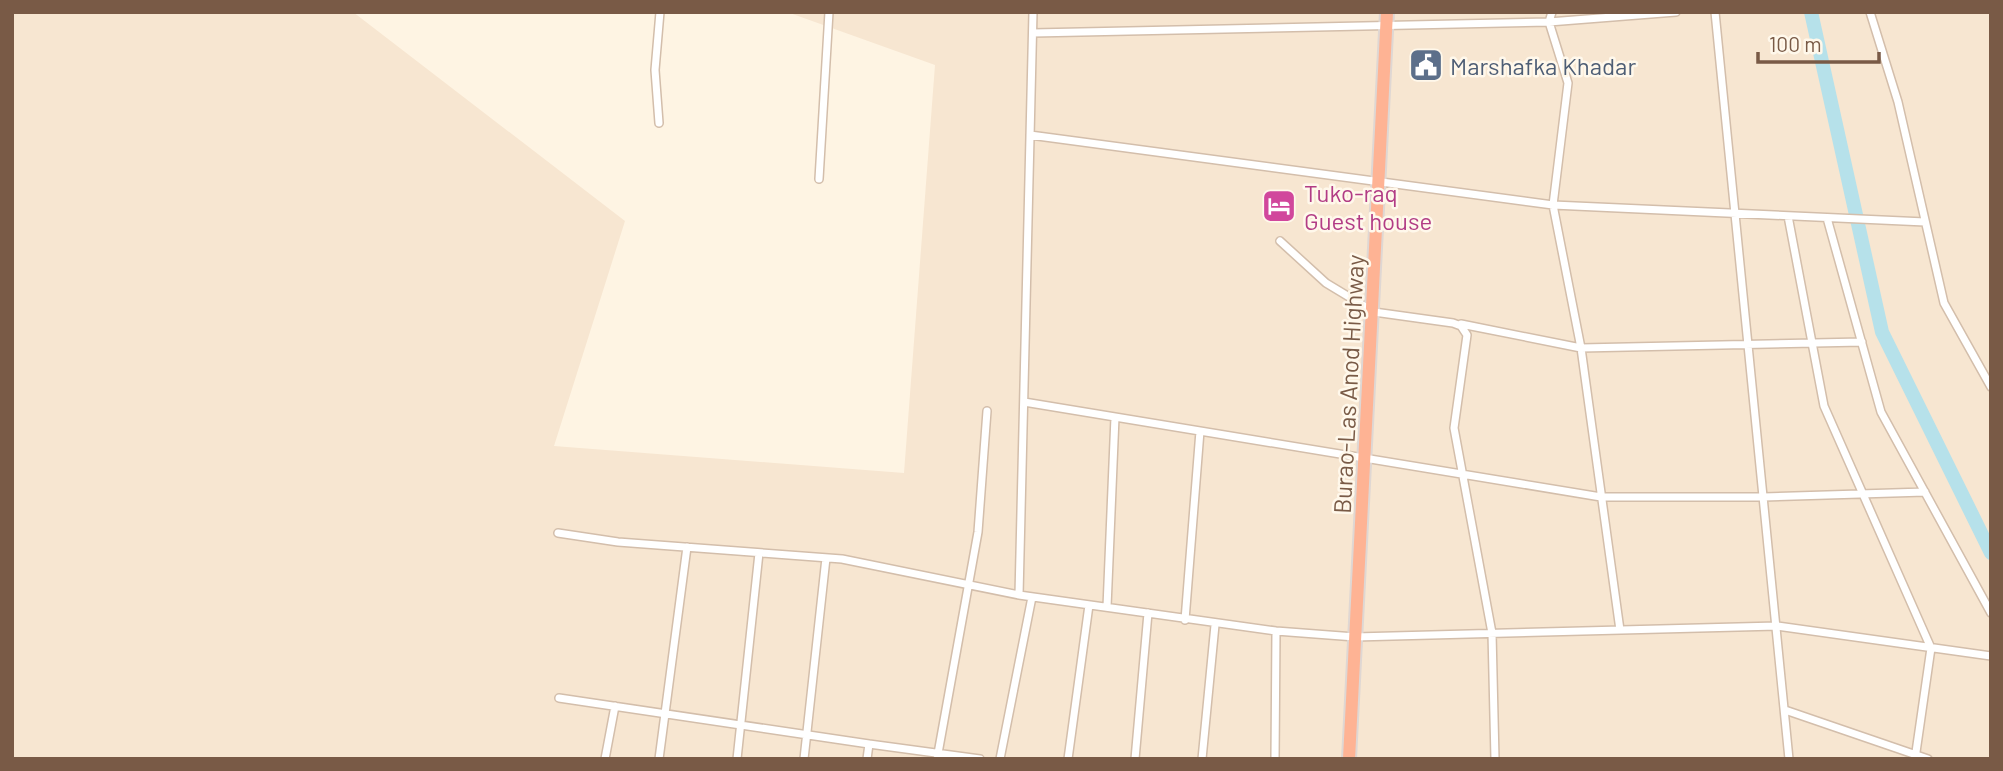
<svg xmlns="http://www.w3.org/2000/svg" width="2003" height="771" font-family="Barlow,sans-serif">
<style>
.residential{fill:#f7e6d1}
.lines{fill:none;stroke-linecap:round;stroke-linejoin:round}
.river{stroke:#b6e1ea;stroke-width:14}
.street-casing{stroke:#d3beab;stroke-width:10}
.highway-casing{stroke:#dfd7d3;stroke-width:16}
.street{stroke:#fff;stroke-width:7}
.highway{stroke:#feb394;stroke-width:12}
.labels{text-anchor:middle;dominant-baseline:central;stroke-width:5;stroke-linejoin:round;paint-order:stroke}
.service-label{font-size:24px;fill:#4e5e75;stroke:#fff8eb;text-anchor:start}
.hotel-label{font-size:24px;fill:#b23c85;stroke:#fff8eb;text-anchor:start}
.street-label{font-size:24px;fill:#795a46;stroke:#fff8eb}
</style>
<rect width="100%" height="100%" fill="#fef4e3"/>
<path class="residential" d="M 12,12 L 353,12 L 625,221 L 554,446 L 904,473 L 935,65 L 787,12 L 1991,12 L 1991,759 L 12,759 Z"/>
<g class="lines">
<path class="river" d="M 1811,12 L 1882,332 L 1991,553"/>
<g class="street-casing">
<path id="street" d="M 1552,12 L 1549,22 L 1568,83 L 1553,205 L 1581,348 L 1620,630
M 1715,12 L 1789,759
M 1870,12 L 1898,102 L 1944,303 L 1991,387
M 1033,33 L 1549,22 L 1676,12
M 659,123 L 655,70 L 660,12
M 1030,135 L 1553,205 L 1925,222
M 819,179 L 829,12
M 1788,216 L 1824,406 L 1931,648 L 1915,759
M 1827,218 L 1881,412 L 1991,613
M 1280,241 L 1326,283 L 1374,312 L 1453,323 L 1461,326 L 1467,335 L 1454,428 L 1492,633 L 1495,759
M 1461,324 L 1581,348 L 1862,342
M 1024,402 L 1601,497 L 1764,497 L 1925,492
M 558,533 L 618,542 L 842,559 L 1019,595 L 1276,631 L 1355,637 L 1777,626 L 1991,656
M 1019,595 L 1033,12
M 1107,607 L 1115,417
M 1185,620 L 1200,431
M 559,698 L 869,744 L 867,759
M 1785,710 L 1928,759
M 869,744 L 980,759
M 605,759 L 615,706
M 659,759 L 687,547
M 737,759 L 759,553
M 804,759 L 826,558
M 937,759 L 978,532 L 987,411
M 1000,759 L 1032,597
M 1068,759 L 1089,605
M 1135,759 L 1148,613
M 1202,759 L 1215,625
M 1275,759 L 1276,631"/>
</g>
<g class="highway-casing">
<path id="highway" d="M 1349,759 L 1387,12"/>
</g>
<use href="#street" class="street"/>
<use href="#highway" class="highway"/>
</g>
<defs>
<g id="civic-square" transform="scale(1.75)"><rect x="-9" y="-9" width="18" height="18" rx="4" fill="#5c6f8a" stroke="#fff8eb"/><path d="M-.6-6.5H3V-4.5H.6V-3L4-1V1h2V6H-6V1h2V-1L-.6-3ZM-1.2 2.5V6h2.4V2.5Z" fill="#fff"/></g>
<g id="hotel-square" transform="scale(1.75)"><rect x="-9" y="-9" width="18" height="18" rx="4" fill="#d1479c" stroke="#fff8eb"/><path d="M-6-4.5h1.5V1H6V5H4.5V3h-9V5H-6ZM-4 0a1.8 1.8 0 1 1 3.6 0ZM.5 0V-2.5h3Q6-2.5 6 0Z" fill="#fff"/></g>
</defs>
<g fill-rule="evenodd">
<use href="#civic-square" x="1426" y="65"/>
<use href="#hotel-square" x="1279" y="206"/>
</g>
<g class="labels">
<g class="service-label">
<text x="1450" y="65">Marshafka Khadar</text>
</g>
<g class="hotel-label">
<text x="1304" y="192">Tuko-raq<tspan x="1304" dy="28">Guest house</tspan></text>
</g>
<g class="street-label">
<text transform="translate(1348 384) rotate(-87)">Burao-Las Anod Highway</text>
</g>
</g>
<rect width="2003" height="771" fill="none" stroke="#795a46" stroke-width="28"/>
<path d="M1758 52v10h121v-10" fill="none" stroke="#795a46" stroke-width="3.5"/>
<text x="1769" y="52" font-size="21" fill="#795a46" stroke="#fff8eb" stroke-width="5" paint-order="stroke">100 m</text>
</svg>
